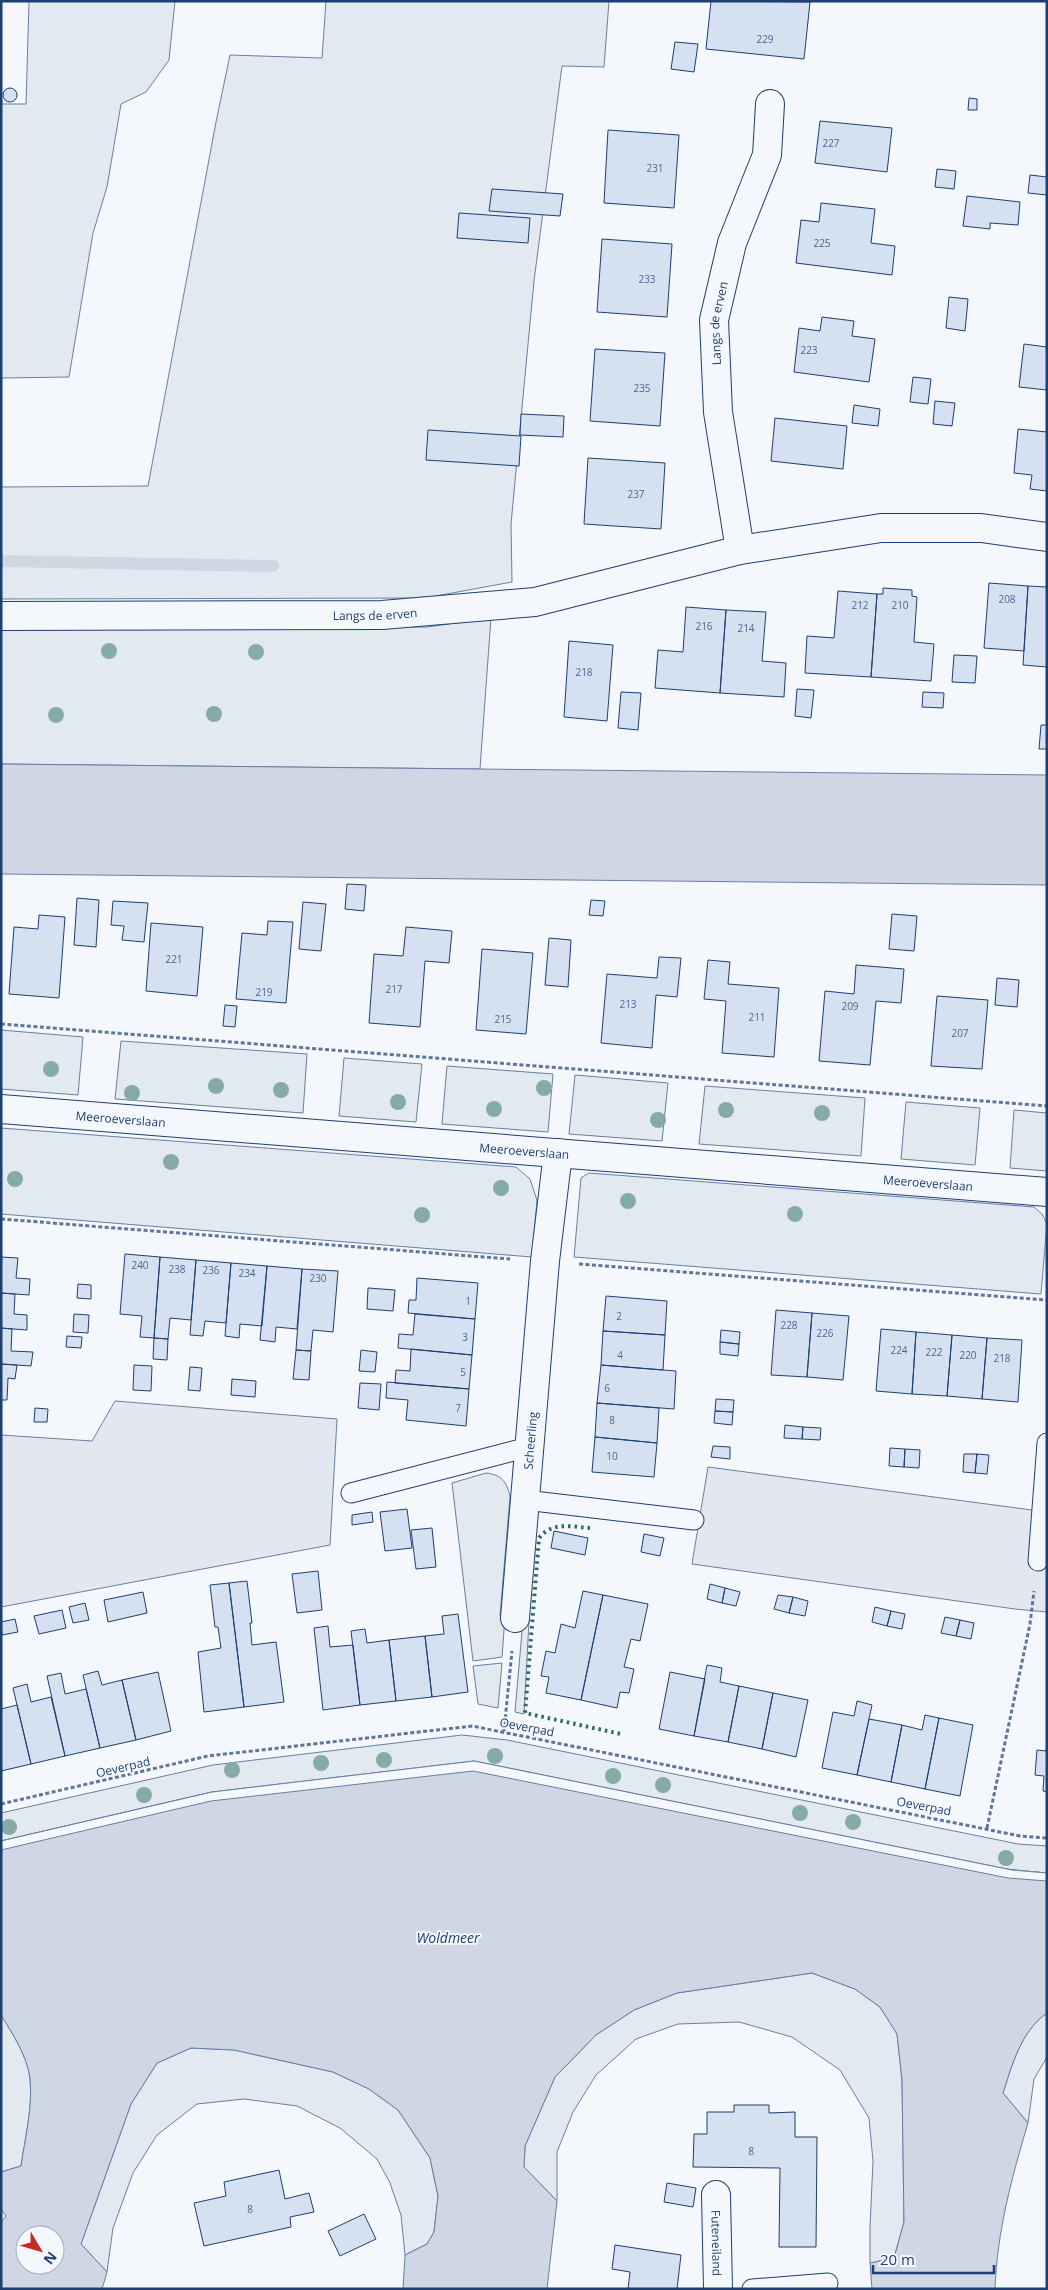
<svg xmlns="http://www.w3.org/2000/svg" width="1048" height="2290" font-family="'Open Sans',sans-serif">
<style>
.green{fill:#e3e9f0;stroke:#687fa3}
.parking{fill:#e3e8f0;stroke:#687fa3}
.water{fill:#cfd7e4;stroke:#687fa3;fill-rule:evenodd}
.pier{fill:#f4f7fb;stroke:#687fa3}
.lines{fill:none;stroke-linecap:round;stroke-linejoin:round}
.stream{stroke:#cfd7e4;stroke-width:12}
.building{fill:#d5e0f0;stroke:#1d3f73}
.service-casing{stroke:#1d3f73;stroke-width:21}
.minor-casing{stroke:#1d3f73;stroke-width:30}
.path{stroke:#5e769c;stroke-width:3;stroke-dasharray:4 2.5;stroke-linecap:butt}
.service{stroke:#f4f7fb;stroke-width:19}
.minor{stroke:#f4f7fb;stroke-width:28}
.hedge{stroke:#2c6c60;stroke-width:4;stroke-dasharray:2.5 4;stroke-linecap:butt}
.tree{fill:#86aba6}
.labels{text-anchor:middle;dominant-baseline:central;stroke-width:4;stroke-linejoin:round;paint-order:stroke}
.number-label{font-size:10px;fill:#4b6792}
.street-label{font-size:12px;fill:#1d3f73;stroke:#f4f7fb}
.water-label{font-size:14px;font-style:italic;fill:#1d3f73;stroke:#f4f7fb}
</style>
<rect width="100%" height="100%" fill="#f4f7fb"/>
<path class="green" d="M 29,1 L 175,1 L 169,60 L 146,92 L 121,104 L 107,187 L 93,233 L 69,377 L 1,378 L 1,104 L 26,104 Z
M 326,1 L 609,1 L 604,67 L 562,66 L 534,281 L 511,524 L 512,582 L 425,598 L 1,599 L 1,487 L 148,486 L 216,122 L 230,55 L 322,58 Z
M 491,618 L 480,769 L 1,764 L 1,630 L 427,627 Z
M 1,1030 L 83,1037 L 78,1095 L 1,1089 Z
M 121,1041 L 307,1054 L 303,1113 L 115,1099 Z
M 344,1058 L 422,1064 L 416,1122 L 339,1116 Z
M 447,1066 L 553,1074 L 548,1132 L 442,1124 Z
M 575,1075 L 668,1083 L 662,1141 L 569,1134 Z
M 705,1086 L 865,1098 L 861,1156 L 699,1144 Z
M 906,1102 L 980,1108 L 975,1165 L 901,1159 Z
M 1014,1110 L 1047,1113 L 1047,1171 L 1010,1168 Z
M 1,1128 L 516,1167 L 530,1179 L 537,1200 L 532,1257 L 1,1214 Z
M 589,1173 L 1034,1207 L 1042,1214 L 1047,1224 L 1041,1294 L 574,1257 L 581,1178 Z
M 486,1473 C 502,1475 507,1482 510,1497 L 500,1616 L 505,1617 L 502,1657 L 473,1661 L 452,1483 Z
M 523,1620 L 529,1621 L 524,1714 L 515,1712 Z
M 502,1663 L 498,1708 L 478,1704 L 473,1666 Z
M 462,1735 L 507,1740 L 1018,1844 L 1047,1846 L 1047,1873 L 212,1792 L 1,1841 L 1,1813 L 213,1765 Z
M 812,1973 L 855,1989 L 880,2007 L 897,2034 L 902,2080 L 904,2222 L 894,2258 L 870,2263 L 870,2227 L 873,2161 L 869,2118 L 840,2070 L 792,2037 L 739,2022 L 678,2024 L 636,2039 L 596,2075 L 573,2112 L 557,2152 L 557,2201 L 524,2167 L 525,2146 L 555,2077 L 596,2035 L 634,2010 L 677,1993 Z
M 1047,2013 L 1047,2057 L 1034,2079 L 1028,2123 L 1003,2093 C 1012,2065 1021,2031 1047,2013 Z
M 1,2015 C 13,2034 27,2056 30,2078 C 33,2107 25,2138 21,2166 L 1,2172 Z
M 191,2048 L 234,2050 L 333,2072 L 369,2089 L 398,2110 L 430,2158 L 438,2196 L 434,2232 L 427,2244 L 405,2255 L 401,2215 L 390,2183 L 377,2159 L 340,2128 L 297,2106 L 244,2099 L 197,2104 L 157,2135 L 133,2173 L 113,2228 L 107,2272 L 81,2244 L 131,2104 L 157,2063 Z"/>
<path class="parking" d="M 115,1401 L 337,1419 L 330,1545 L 1,1607 L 1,1435 L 92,1441 Z
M 708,1467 L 1047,1512 L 1047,1612 L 1015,1609 L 692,1564 Z"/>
<path class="water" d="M 1,764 L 1047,775 L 1047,885 L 1,874 Z
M 474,1761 L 1012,1870 L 1047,1873 L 1047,2013 C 1021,2031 1012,2065 1003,2093 L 1028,2123 C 1012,2177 997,2231 995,2289 L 872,2289 L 870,2263 L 894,2258 L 904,2222 L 902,2080 L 897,2034 L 880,2007 L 855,1989 L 812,1973 L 677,1993 L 634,2010 L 596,2035 L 555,2077 L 525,2146 L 524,2167 L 557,2201 L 547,2289 L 403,2289 L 405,2255 L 427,2244 L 434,2232 L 438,2196 L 430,2158 L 398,2110 L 369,2089 L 333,2072 L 234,2050 L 191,2048 L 157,2063 L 131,2104 L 81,2244 L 107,2272 L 102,2289 L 1,2289 L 1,2222 L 6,2216 L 1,2209 L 1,2172 L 21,2166 C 25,2138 33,2107 30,2078 C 27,2056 13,2034 1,2015 L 1,1841 L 212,1792 ZM 25,2235 L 55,2235 L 55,2265 L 25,2265 Z"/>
<path class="pier" d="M 474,1761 L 1012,1870 L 1047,1873 L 1047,1881 L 1008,1878 L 473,1771 L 211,1801 L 1,1850 L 1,1841 L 212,1792 Z"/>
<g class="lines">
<path class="stream" d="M 1,561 L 273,566"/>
</g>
<path class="building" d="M 711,1 L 810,2 L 804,59 L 706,49 Z
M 675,42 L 698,44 L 694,72 L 671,69 Z
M3 95a7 7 0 1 1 14 0a7 7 0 1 1-14 0Z
M 969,98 L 977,99 L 977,110 L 968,110 Z
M 820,121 L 892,128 L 887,172 L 815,163 Z
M 608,130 L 679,135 L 674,208 L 604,203 Z
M 937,169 L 956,171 L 954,189 L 935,187 Z
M 1030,175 L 1047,177 L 1047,195 L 1028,193 Z
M 492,189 L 563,194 L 560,216 L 489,211 Z
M 967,196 L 1020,202 L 1018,225 L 990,223 L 990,229 L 963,226 Z
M 821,203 L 875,209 L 871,243 L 895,246 L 892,275 L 796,263 L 801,220 L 819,222 Z
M 459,213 L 530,218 L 528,243 L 457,238 Z
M 602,239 L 672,244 L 667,317 L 597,312 Z
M 949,297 L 968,299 L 965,331 L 946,328 Z
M 822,317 L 854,321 L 852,336 L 875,339 L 869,382 L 794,372 L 799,328 L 820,331 Z
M 1024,344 L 1047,347 L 1047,390 L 1019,387 Z
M 595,349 L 665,353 L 660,426 L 590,421 Z
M 913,377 L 931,379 L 928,404 L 910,402 Z
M 935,401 L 955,403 L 952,426 L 933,424 Z
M 854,405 L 880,409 L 878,426 L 852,423 Z
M 521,414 L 564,416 L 563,437 L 520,435 Z
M 775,418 L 847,426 L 843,469 L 771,461 Z
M 1018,429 L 1047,432 L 1047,491 L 1030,489 L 1032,475 L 1014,473 Z
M 428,430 L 521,436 L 519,466 L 426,460 Z
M 588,458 L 665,463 L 661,529 L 584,524 Z
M 989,583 L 1028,586 L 1024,651 L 984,648 Z
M 1028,586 L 1047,587 L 1047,667 L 1023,665 Z
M 883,588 L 912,590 L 912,596 L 917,597 L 914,642 L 934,644 L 931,681 L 871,677 L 877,594 L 883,594 Z
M 838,591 L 877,594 L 871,677 L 805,673 L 807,636 L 834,638 Z
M 686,607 L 726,610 L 720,693 L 655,688 L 658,650 L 683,652 Z
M 726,610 L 766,612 L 762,661 L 786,663 L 784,697 L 720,693 Z
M 569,641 L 613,645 L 607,721 L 564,717 Z
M 954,655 L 977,656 L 975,683 L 952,682 Z
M 797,689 L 814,690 L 811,718 L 795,716 Z
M 621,692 L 641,693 L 638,730 L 618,728 Z
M 923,692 L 944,693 L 943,708 L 922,707 Z
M 1041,725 L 1047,725 L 1047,749 L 1039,749 Z
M 347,884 L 366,885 L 364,911 L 345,909 Z
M 77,898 L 99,900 L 96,947 L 74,945 Z
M 591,900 L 605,901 L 603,916 L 589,915 Z
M 113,901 L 148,903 L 144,942 L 122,940 L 124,926 L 111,925 Z
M 303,902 L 326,904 L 321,951 L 299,949 Z
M 892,914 L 917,916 L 914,951 L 889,949 Z
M 39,915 L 65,917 L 59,998 L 9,994 L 14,927 L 38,929 Z
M 268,921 L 293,922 L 286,1003 L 236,999 L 242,933 L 267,935 Z
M 151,923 L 203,927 L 197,996 L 146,991 Z
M 406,927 L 452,931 L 449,963 L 425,961 L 420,1027 L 369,1023 L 374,954 L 403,956 Z
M 549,938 L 571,940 L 568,987 L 545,985 Z
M 482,949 L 533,953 L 526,1034 L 476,1030 Z
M 659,957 L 681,958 L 677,997 L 656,995 L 652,1048 L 601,1043 L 607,974 L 657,978 Z
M 708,960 L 730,962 L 728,984 L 779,988 L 774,1057 L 722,1053 L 726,1001 L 704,999 Z
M 856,965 L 904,969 L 901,1003 L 876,1001 L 870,1065 L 819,1061 L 825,991 L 854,994 Z
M 997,978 L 1019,980 L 1017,1007 L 995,1005 Z
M 937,996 L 988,1000 L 982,1069 L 931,1066 Z
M 225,1005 L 237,1006 L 235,1027 L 223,1026 Z
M 125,1254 L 160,1257 L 154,1338 L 140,1337 L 142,1316 L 120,1314 Z
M 1,1257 L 18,1258 L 16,1278 L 30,1279 L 29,1295 L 1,1293 Z
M 160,1257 L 196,1260 L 191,1320 L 170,1318 L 168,1339 L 154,1338 Z
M 196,1260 L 231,1263 L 226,1323 L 205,1321 L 203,1336 L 190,1335 Z
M 231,1263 L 267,1266 L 262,1326 L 240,1324 L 239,1338 L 225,1336 Z
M 267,1266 L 302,1269 L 297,1329 L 276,1327 L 275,1342 L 260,1340 Z
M 302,1269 L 338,1271 L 333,1332 L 313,1330 L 311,1351 L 296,1350 Z
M 417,1278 L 478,1283 L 475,1319 L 408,1313 L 409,1300 L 416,1300 Z
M 78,1284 L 91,1285 L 91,1299 L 77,1298 Z
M 368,1288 L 395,1290 L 393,1311 L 367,1309 Z
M 1,1293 L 15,1294 L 14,1314 L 27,1315 L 27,1330 L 1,1328 Z
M 606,1296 L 667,1301 L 665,1335 L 603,1331 Z
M 776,1310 L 812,1313 L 807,1377 L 771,1375 Z
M 812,1313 L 849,1316 L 843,1380 L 807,1377 Z
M 74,1314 L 89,1315 L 88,1333 L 73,1332 Z
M 415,1314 L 475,1319 L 472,1355 L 398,1348 L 399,1334 L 413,1335 Z
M 1,1328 L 12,1329 L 11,1351 L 33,1352 L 31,1366 L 1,1364 Z
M 881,1329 L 916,1332 L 912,1394 L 876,1391 Z
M 721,1330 L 740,1332 L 739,1344 L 720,1342 Z
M 603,1331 L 665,1335 L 663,1370 L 601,1365 Z
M 916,1332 L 952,1335 L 947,1396 L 912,1394 Z
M 952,1335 L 987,1338 L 982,1399 L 947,1396 Z
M 67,1336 L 82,1337 L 81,1348 L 66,1347 Z
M 154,1338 L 168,1339 L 167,1360 L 153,1359 Z
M 987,1338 L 1022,1340 L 1018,1402 L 982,1399 Z
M 720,1342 L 739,1344 L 738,1356 L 720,1354 Z
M 411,1349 L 472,1355 L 469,1389 L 395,1383 L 396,1370 L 410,1371 Z
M 296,1350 L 311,1351 L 309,1380 L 293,1379 Z
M 361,1350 L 377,1352 L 375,1372 L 359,1371 Z
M 1,1364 L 17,1365 L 15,1379 L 8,1378 L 7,1400 L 1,1400 Z
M 134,1365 L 152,1366 L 151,1391 L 133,1390 Z
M 601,1365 L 676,1371 L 674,1409 L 597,1403 Z
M 190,1367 L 202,1368 L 200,1391 L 188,1390 Z
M 232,1379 L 256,1381 L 255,1397 L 231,1395 Z
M 387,1382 L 469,1389 L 466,1426 L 406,1420 L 408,1400 L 386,1398 Z
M 360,1383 L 381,1384 L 379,1410 L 358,1408 Z
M 716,1399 L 734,1400 L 733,1412 L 715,1411 Z
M 597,1403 L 659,1408 L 657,1443 L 595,1437 Z
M 35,1408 L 48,1409 L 47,1422 L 34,1422 Z
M 715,1411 L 733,1412 L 732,1425 L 714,1423 Z
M 785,1425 L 803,1427 L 802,1439 L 784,1438 Z
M 803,1427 L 821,1428 L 820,1440 L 802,1439 Z
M 595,1437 L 657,1443 L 654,1477 L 592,1472 Z
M 713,1446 L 730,1447 L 730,1459 L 711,1457 Z
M 890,1448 L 905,1449 L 904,1467 L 889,1466 Z
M 905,1449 L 920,1450 L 919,1468 L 904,1467 Z
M 964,1454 L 977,1454 L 975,1473 L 963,1472 Z
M 977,1454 L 989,1455 L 987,1474 L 975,1473 Z
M 407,1509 L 412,1548 L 385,1551 L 380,1512 Z
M 372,1512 L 373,1522 L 352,1525 L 352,1515 Z
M 432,1528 L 436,1567 L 416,1569 L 411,1530 Z
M 554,1531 L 588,1538 L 585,1555 L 551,1548 Z
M 644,1534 L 664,1538 L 660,1556 L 641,1552 Z
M 318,1571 L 322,1610 L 297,1613 L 292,1574 Z
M 247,1581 L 252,1623 L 250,1623 L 252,1645 L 276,1642 L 284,1702 L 244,1707 L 229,1583 Z
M 229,1583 L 244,1707 L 204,1712 L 198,1652 L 221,1648 L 218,1627 L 215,1627 L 210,1585 Z
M 710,1584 L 725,1588 L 722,1603 L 707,1599 Z
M 725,1588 L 740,1592 L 736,1606 L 722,1603 Z
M 583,1591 L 603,1595 L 581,1700 L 546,1693 L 549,1677 L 541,1676 L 546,1651 L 555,1653 L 561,1624 L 575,1628 Z
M 143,1592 L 147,1613 L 108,1622 L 104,1600 Z
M 603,1595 L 648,1604 L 640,1641 L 631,1639 L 624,1667 L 634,1669 L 629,1693 L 620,1692 L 617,1708 L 581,1700 Z
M 778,1595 L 793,1597 L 789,1613 L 774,1609 Z
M 793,1597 L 808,1601 L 805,1616 L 789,1613 Z
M 85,1603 L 89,1620 L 73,1623 L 69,1607 Z
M 875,1607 L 891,1611 L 887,1626 L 872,1622 Z
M 62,1610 L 66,1628 L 39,1634 L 34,1616 Z
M 891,1611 L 905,1614 L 902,1629 L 887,1626 Z
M 458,1614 L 468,1692 L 432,1697 L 425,1636 L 444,1634 L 442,1616 Z
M 945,1617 L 960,1620 L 956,1636 L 941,1633 Z
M 15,1619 L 18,1632 L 2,1635 L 1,1622 Z
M 960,1620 L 974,1623 L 971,1639 L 956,1636 Z
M 328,1626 L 330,1647 L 353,1645 L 360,1705 L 323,1710 L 314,1628 Z
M 365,1629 L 367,1643 L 389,1640 L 396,1701 L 360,1705 L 351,1631 Z
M 425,1636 L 432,1697 L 396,1701 L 389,1640 Z
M 707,1665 L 722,1668 L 720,1682 L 739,1686 L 728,1742 L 694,1736 Z
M 98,1671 L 102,1685 L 122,1680 L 136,1740 L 100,1748 L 83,1675 Z
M 158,1672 L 171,1731 L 136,1740 L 122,1680 Z
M 670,1672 L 705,1679 L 694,1736 L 659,1729 Z
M 61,1673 L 65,1694 L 86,1689 L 100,1748 L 65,1756 L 47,1676 Z
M 27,1684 L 31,1702 L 51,1697 L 65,1756 L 31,1764 L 13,1688 Z
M 739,1686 L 773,1693 L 762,1749 L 728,1742 Z
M 773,1693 L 808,1700 L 796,1757 L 762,1749 Z
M 857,1701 L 872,1705 L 857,1775 L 822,1768 L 833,1712 L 854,1716 Z
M 17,1705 L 31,1764 L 1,1771 L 1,1709 Z
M 925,1715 L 939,1718 L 925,1789 L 891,1782 L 902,1725 L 922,1730 Z
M 939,1718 L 973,1725 L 960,1796 L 925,1789 Z
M 869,1719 L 902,1725 L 891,1782 L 857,1775 Z
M 1047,1745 L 1047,1792 L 1043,1791 L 1044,1776 L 1035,1775 L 1037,1750 L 1046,1751 Z
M 734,2105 L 769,2105 L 769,2113 L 795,2112 L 795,2137 L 817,2137 L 816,2247 L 779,2247 L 780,2168 L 693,2167 L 694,2134 L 707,2134 L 707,2112 L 734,2112 Z
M 279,2170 L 285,2199 L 309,2193 L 314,2212 L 290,2217 L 291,2227 L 204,2246 L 194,2203 L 226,2196 L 224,2182 Z
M 667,2183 L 696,2188 L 693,2207 L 664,2202 Z
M 364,2214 L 376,2239 L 340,2256 L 328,2231 Z
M 615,2245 L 681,2255 L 677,2289 L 628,2289 L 630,2272 L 612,2269 Z"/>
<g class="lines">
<g class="service-casing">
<path id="service" d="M 351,1493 L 529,1447
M 525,1500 L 694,1520
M 1038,1561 L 1047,1443
M 752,2289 L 828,2283"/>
</g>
<g class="minor-casing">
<g id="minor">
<path id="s1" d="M 740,550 L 718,412 L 714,320 L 732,243 L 767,155 L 770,104"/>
<path id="s2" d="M 1,616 L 382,615 L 535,602 L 740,550 L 881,528 L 981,528 L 1047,537"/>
<path id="s3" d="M 1,1109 L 1047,1192"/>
<path id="s4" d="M 515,1618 L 545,1261 L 558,1153"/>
<path id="s5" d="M 716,2195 L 718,2289"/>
</g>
</g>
<path class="path" d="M 1,1024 L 1047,1106
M 1,1219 L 510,1259
M 579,1264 L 1047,1300
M 504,1731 L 512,1651
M 1,1804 L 208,1756 L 472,1726 L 1020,1836 L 1047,1838
M 987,1828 L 1030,1624 L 1034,1591"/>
<use href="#service" class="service"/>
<use href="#minor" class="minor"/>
<path class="hedge" d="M 590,1528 C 572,1527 552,1521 539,1538 L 525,1713 L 621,1734"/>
</g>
<g class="tree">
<circle cx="109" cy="651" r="8"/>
<circle cx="256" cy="652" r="8"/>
<circle cx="214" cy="714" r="8"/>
<circle cx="56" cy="715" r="8"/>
<circle cx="51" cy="1069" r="8"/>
<circle cx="216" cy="1086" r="8"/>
<circle cx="544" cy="1088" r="8"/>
<circle cx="281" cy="1090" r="8"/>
<circle cx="132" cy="1093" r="8"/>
<circle cx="398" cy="1102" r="8"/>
<circle cx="494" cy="1109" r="8"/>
<circle cx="726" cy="1110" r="8"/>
<circle cx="822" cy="1113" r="8"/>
<circle cx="658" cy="1120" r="8"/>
<circle cx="171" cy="1162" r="8"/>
<circle cx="15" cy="1179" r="8"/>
<circle cx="501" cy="1188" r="8"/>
<circle cx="628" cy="1201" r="8"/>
<circle cx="795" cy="1214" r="8"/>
<circle cx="422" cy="1215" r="8"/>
<circle cx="495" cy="1756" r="8"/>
<circle cx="384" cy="1760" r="8"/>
<circle cx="321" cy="1763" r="8"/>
<circle cx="232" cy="1770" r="8"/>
<circle cx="613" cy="1776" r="8"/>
<circle cx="663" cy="1785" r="8"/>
<circle cx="144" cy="1795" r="8"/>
<circle cx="800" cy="1813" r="8"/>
<circle cx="853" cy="1822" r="8"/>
<circle cx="9" cy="1827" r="8"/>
<circle cx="1006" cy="1858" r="8"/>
</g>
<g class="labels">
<g class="number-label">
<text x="765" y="39">229</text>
<text x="831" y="143">227</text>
<text x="655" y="168">231</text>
<text x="822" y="243">225</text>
<text x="647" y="279">233</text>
<text x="809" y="350">223</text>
<text x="642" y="388">235</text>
<text x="636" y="494">237</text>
<text x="1007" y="599">208</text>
<text x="860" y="605">212</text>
<text x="900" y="605">210</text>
<text x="704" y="626">216</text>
<text x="746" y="628">214</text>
<text x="584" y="672">218</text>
<text x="174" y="959">221</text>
<text x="394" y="989">217</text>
<text x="264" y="992">219</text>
<text x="628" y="1004">213</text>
<text x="850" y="1006">209</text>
<text x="757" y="1017">211</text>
<text x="503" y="1019">215</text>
<text x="960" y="1033">207</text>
<text x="140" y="1265">240</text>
<text x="177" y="1269">238</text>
<text x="211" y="1270">236</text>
<text x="247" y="1273">234</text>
<text x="318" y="1278">230</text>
<text x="468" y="1301">1</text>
<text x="619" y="1316">2</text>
<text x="789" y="1325">228</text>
<text x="825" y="1333">226</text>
<text x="465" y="1337">3</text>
<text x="899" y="1350">224</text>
<text x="934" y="1352">222</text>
<text x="620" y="1355">4</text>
<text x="968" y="1355">220</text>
<text x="1002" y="1358">218</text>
<text x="463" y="1372">5</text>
<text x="607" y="1388">6</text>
<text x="458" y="1408">7</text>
<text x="612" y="1420">8</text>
<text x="612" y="1456">10</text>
<text x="751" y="2151">8</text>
<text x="250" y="2209">8</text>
</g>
<g class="street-label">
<text stroke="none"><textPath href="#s1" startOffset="229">Langs de erven</textPath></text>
<text stroke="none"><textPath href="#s2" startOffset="374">Langs de erven</textPath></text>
<text stroke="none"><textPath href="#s3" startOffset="120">Meeroeverslaan</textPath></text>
<text stroke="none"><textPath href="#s3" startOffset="525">Meeroeverslaan</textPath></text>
<text stroke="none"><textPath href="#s3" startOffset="930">Meeroeverslaan</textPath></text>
<text stroke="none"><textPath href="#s4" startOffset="178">Scheerling</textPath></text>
<text transform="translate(527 1727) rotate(11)">Oeverpad</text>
<text transform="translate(123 1767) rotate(-13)">Oeverpad</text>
<text transform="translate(924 1806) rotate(11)">Oeverpad</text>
<text stroke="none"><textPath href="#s5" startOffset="48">Futeneiland</textPath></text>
</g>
<g class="water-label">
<text x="448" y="1937">Woldmeer</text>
</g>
</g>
<rect width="1048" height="2290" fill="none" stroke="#1d3f73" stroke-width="5"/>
<g transform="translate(40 2250) rotate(128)"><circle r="24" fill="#f4f7fb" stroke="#9eadc5"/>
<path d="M0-4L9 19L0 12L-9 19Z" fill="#c62828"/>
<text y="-8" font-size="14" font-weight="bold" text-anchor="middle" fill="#1d3f73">N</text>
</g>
<path d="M873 2265v8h121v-8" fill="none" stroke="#1d3f73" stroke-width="2.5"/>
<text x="880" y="2265" font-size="15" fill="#1d3f73" stroke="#f4f7fb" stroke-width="4" paint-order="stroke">20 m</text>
</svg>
